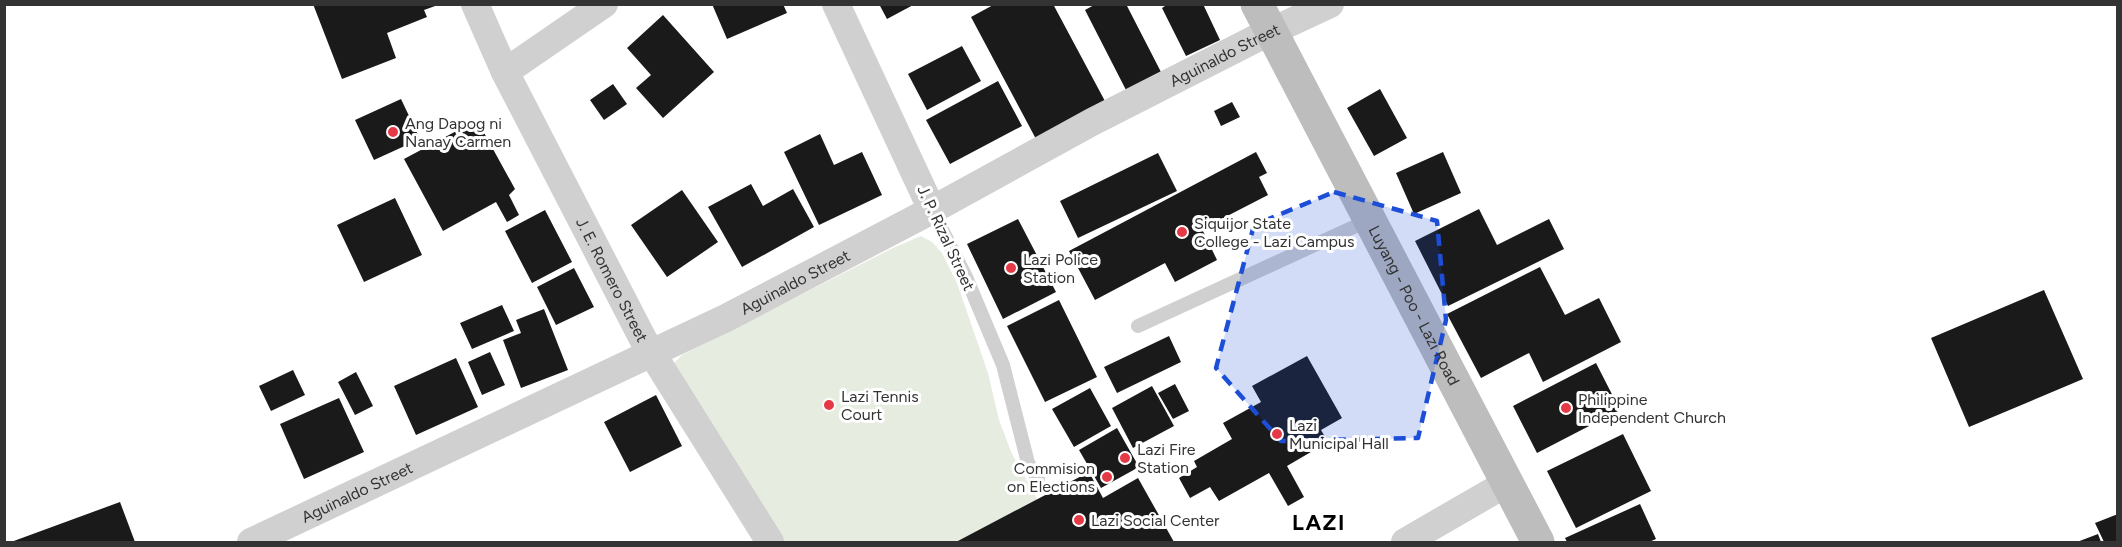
<svg xmlns="http://www.w3.org/2000/svg" width="2122" height="547" font-family="Figtree,sans-serif">
<style>
.green{fill:#e6ecdf}
.building{fill:#1a1a1a}
.lines{fill:none;stroke-linecap:round;stroke-linejoin:round}
.service{stroke:#d0d0d0;stroke-width:14}
.minor{stroke:#d0d0d0;stroke-width:28}
.secondary{stroke:#bdbdbd;stroke-width:33}
.marked{fill:#1d4ed8;fill-opacity:0.2;stroke:#1d4ed8;stroke-width:4.5;stroke-dasharray:12 8;stroke-linejoin:round}
.poi-dot{fill:#e63946;stroke:#fff;stroke-width:2}
.labels{text-anchor:middle;dominant-baseline:central;stroke-width:6;stroke-linejoin:round;paint-order:stroke}
.street-label{font-size:16px;fill:#333;stroke:#fff}
.poi-label{font-size:16px;fill:#333;stroke:#fff;text-anchor:start}
.district-label{font-size:22px;font-weight:bold;letter-spacing:1.5px;fill:#000;stroke:#fff}
</style>
<rect width="100%" height="100%" fill="#fff"/>
<path class="green" d="M 921,236 L 932,242 L 942,253 L 957,283 L 988,373 L 999,420 L 1012,454 L 1061,542 L 781,542 L 674,363 L 682,355 L 893,248 Z"/>
<path class="building" d="M 313,4 L 438,4 L 438,5 L 424,10 L 427,17 L 387,33 L 396,58 L 342,79 Z
M 712,4 L 783,4 L 787,13 L 727,39 Z
M 879,4 L 915,4 L 887,19 Z
M 995,4 L 1053,4 L 1106,103 L 1036,139 L 971,17 Z
M 1096,4 L 1126,4 L 1161,72 L 1126,90 L 1085,10 Z
M 1168,4 L 1203,4 L 1220,40 L 1186,56 L 1162,8 Z
M 663,15 L 714,72 L 663,118 L 636,88 L 651,75 L 627,48 Z
M 962,46 L 981,81 L 927,110 L 908,74 Z
M 998,81 L 1022,126 L 950,164 L 926,120 Z
M 613,84 L 627,104 L 604,120 L 590,100 Z
M 1380,89 L 1407,138 L 1374,156 L 1347,108 Z
M 401,99 L 420,139 L 374,160 L 355,120 Z
M 1232,102 L 1240,117 L 1221,126 L 1214,111 Z
M 477,120 L 515,189 L 509,195 L 519,215 L 507,222 L 496,202 L 443,231 L 404,159 Z
M 820,134 L 834,165 L 862,152 L 882,195 L 819,225 L 784,152 Z
M 1256,152 L 1267,173 L 1259,177 L 1268,195 L 1202,229 L 1217,260 L 1175,282 L 1165,263 L 1095,300 L 1069,251 Z
M 1443,152 L 1461,193 L 1414,214 L 1396,173 Z
M 1158,153 L 1177,191 L 1078,238 L 1060,201 Z
M 751,184 L 763,206 L 793,189 L 814,227 L 742,267 L 708,207 Z
M 682,190 L 718,242 L 667,277 L 631,225 Z
M 395,198 L 422,255 L 364,282 L 337,225 Z
M 1479,209 L 1497,245 L 1549,219 L 1564,249 L 1448,306 L 1415,241 Z
M 545,210 L 572,262 L 532,283 L 505,231 Z
M 1018,219 L 1056,292 L 1003,319 L 967,244 Z
M 1540,267 L 1565,315 L 1599,298 L 1621,342 L 1543,382 L 1529,353 L 1481,378 L 1447,314 Z
M 574,268 L 594,307 L 556,325 L 537,287 Z
M 2044,290 L 2083,379 L 1969,427 L 1931,338 Z
M 1059,300 L 1097,377 L 1045,402 L 1007,326 Z
M 502,305 L 514,331 L 472,349 L 460,323 Z
M 544,309 L 568,370 L 521,388 L 503,340 L 521,333 L 516,320 Z
M 1169,336 L 1181,362 L 1117,393 L 1104,367 Z
M 490,352 L 505,385 L 482,395 L 468,362 Z
M 1307,356 L 1342,418 L 1321,430 L 1328,442 L 1287,466 L 1304,497 L 1288,506 L 1269,473 L 1219,501 L 1210,487 L 1190,498 L 1179,478 L 1197,467 L 1194,461 L 1232,439 L 1223,423 L 1261,402 L 1252,386 Z
M 456,358 L 478,407 L 416,435 L 394,386 Z
M 1596,363 L 1620,410 L 1537,453 L 1513,406 Z
M 293,370 L 305,395 L 271,411 L 259,386 Z
M 356,372 L 373,406 L 355,415 L 338,382 Z
M 1175,384 L 1189,411 L 1173,419 L 1158,393 Z
M 1152,386 L 1174,426 L 1133,448 L 1112,408 Z
M 1090,388 L 1111,426 L 1074,447 L 1052,409 Z
M 656,395 L 682,446 L 630,472 L 604,422 Z
M 339,398 L 364,452 L 304,479 L 280,424 Z
M 1117,428 L 1139,467 L 1101,488 L 1079,450 Z
M 1623,434 L 1651,491 L 1576,528 L 1547,471 Z
M 1089,472 L 1103,498 L 1138,478 L 1174,542 L 956,542 Z
M 120,502 L 135,542 L 11,542 Z
M 1640,504 L 1656,539 L 1649,542 L 1567,542 L 1565,538 Z
M 2118,514 L 2118,542 L 2104,542 L 2095,523 Z
M 2098,534 L 2101,542 L 2077,542 Z"/>
<g class="lines">
<path class="service" d="M 932,210 L 966,277 L 1003,365 L 1028,463 L 1038,479
M 1138,326 L 1369,220"/>
<g class="minor">
<path id="s1" d="M 475,4 L 505,72 L 643,339 L 770,542"/>
<path d="M 836,4 L 932,210"/>
<path d="M 505,72 L 604,4"/>
<path id="s2" d="M 251,542 L 726,318 L 932,210 L 1092,122 L 1255,39 L 1330,4"/>
<path d="M 1405,542 L 1507,483"/>
</g>
<path class="secondary" id="s3" d="M 1257,4 L 1538,542"/>
</g>
<path class="marked" d="M 1334,192 L 1437,221 L 1446,320 L 1418,438 L 1281,441 L 1216,368 L 1254,225 Z"/>
<g class="poi-dot">
<circle cx="393" cy="132" r="6"/>
<circle cx="1182" cy="232" r="6"/>
<circle cx="1011" cy="268" r="6"/>
<circle cx="829" cy="405" r="6"/>
<circle cx="1566" cy="408" r="6"/>
<circle cx="1277" cy="434" r="6"/>
<circle cx="1125" cy="458" r="6"/>
<circle cx="1107" cy="477" r="6"/>
<circle cx="1079" cy="520" r="6"/>
</g>
<g class="labels">
<g class="street-label">
<text stroke="none"><textPath href="#s2" startOffset="1089">Aguinaldo Street</textPath></text>
<text transform="translate(946 238) rotate(65)">J. P. Rizal Street</text>
<text stroke="none"><textPath href="#s1" startOffset="308">J. E. Romero Street</textPath></text>
<text stroke="none"><textPath href="#s2" startOffset="603">Aguinaldo Street</textPath></text>
<text stroke="none"><textPath href="#s3" startOffset="340">Luyang - Poo - Lazi Road</textPath></text>
<text stroke="none"><textPath href="#s2" startOffset="117">Aguinaldo Street</textPath></text>
</g>
<g class="poi-label">
<text x="405" y="123">Ang Dapog ni<tspan x="405" dy="18">Nanay Carmen</tspan></text>
<text x="1194" y="223">Siquijor State<tspan x="1194" dy="18">College - Lazi Campus</tspan></text>
<text x="1023" y="259">Lazi Police<tspan x="1023" dy="18">Station</tspan></text>
<text x="841" y="396">Lazi Tennis<tspan x="841" dy="18">Court</tspan></text>
<text x="1578" y="399">Philippine<tspan x="1578" dy="18">Independent Church</tspan></text>
<text x="1289" y="425">Lazi<tspan x="1289" dy="18">Municipal Hall</tspan></text>
<text x="1137" y="449">Lazi Fire<tspan x="1137" dy="18">Station</tspan></text>
<text x="1095" y="468" text-anchor="end">Commision<tspan x="1095" dy="18">on Elections</tspan></text>
<text x="1091" y="520">Lazi Social Center</text>
</g>
<g class="district-label">
<text x="1319" y="522">LAZI</text>
</g>
</g>
<rect width="2122" height="547" fill="none" stroke="#333333" stroke-width="12"/>
</svg>
